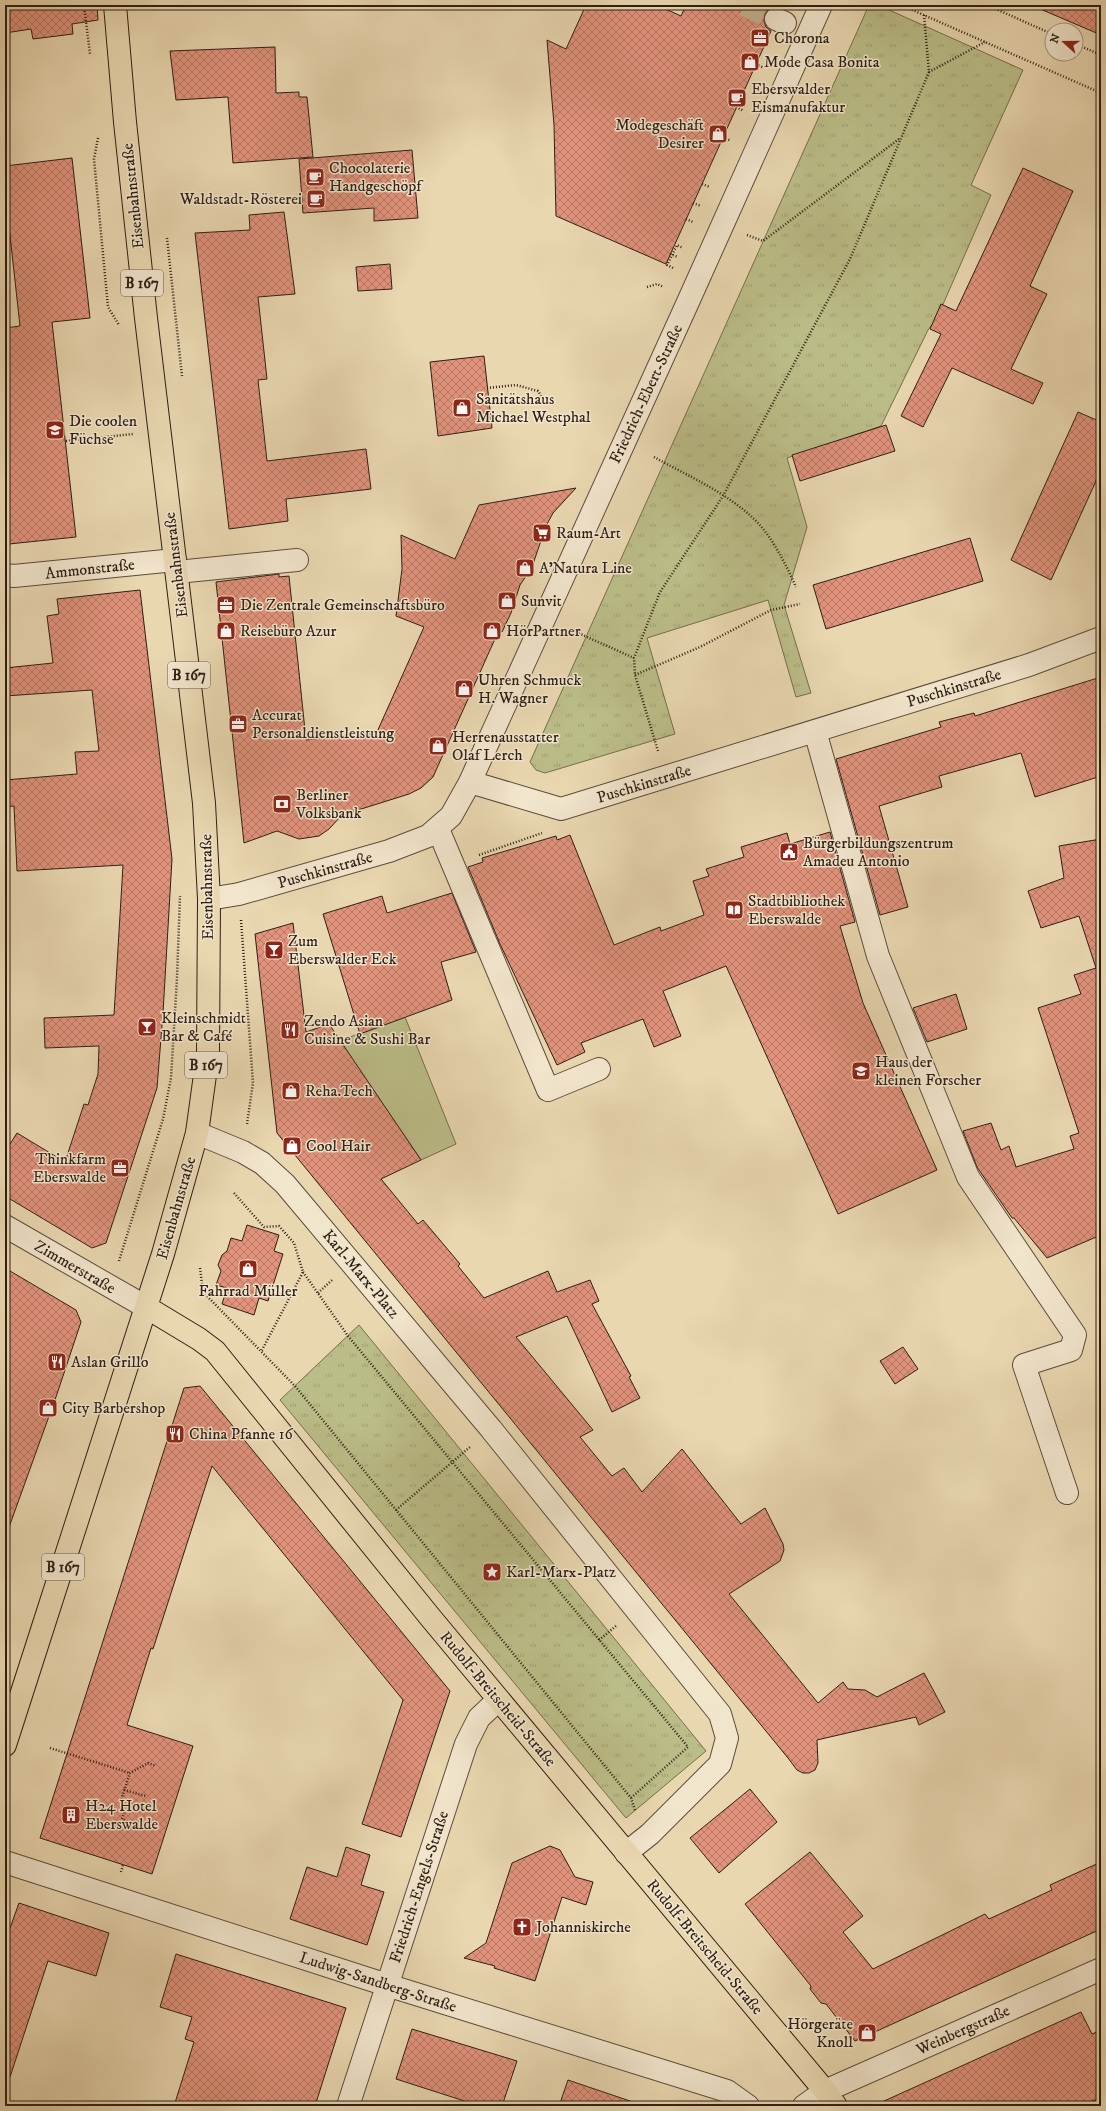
<svg xmlns="http://www.w3.org/2000/svg" width="1106" height="2111" font-family="'IM FELL DW Pica',serif">
<style>
.grass{fill:#bbbd88;stroke:#746e4e}
.park{fill:url(#park-tufts);stroke:#746e4e}
.building{fill:url(#building-cross-hatch);stroke:#2e1e15}
.lines{fill:none;stroke-linecap:round;stroke-linejoin:round}
.minor-tunnel{stroke:#c4b291;stroke-width:22;stroke-dasharray:22 11;stroke-linecap:butt}
.minor-casing{stroke:#5d4c3c;stroke-width:24}
.major-casing{stroke:#2e1e15;stroke-width:24}
.path{stroke:#2e1e15;stroke-width:2.5;stroke-dasharray:1 2;stroke-linecap:butt}
.minor{stroke:#f1e5cc;stroke-width:22}
.major{stroke:#e9d7b0;stroke-width:22}
.labels{text-anchor:middle;dominant-baseline:central;stroke-width:3;stroke-linejoin:round;paint-order:stroke}
.shield{fill:#f1e5cc;stroke:#685a4c;stroke-width:1}
.shield-label{font-size:15px;font-weight:bold;fill:#2e1e15}
.poi-label{font-size:16px;fill:#2e1e15;stroke:#f1e5cc;text-anchor:start}
.street-label{font-size:16px;fill:#2e1e15;stroke:#f1e5cc}
</style>
<defs>
<pattern id="park-tufts" width="24" height="20" patternUnits="userSpaceOnUse"><rect width="24" height="20" fill="#bbbd88"/><path d="M3 7l-1-3M5 7V3M7 7l1-3M15 17l-1-3M17 17v-4M19 17l1-3" fill="none" stroke="#a1a274"/></pattern>
<pattern id="building-cross-hatch" width="8" height="8" patternUnits="userSpaceOnUse"><rect width="8" height="8" fill="#e1937c"/><path d="M0 0l8 8M0 8l8-8" fill="none" stroke="#b77764"/></pattern>
</defs>
<rect width="100%" height="100%" fill="#e9d7b0"/>
<filter id="stains"><feTurbulence type="fractalNoise" baseFrequency=".005" numOctaves="4"/><feColorMatrix values="0 0 0 0 .2 0 0 0 0 .09 0 0 0 0 .02 0 0 0 .5 -.17"/></filter>
<radialGradient id="worn" r=".72"><stop offset=".6" stop-color="#630" stop-opacity="0"/><stop offset="1" stop-color="#630" stop-opacity=".3"/></radialGradient>
<path class="grass" d="M 405,1017 L 456,1144 L 421,1160 L 339,1041 Z"/>
<path class="park" d="M 869,5 L 878,5 L 1023,70 L 971,185 L 991,195 L 937,318 L 928,330 L 881,426 L 787,458 L 807,527 L 784,605 L 811,693 L 796,697 L 768,600 L 647,638 L 675,734 L 545,773 L 536,770 L 530,762 Z
M 359,1325 L 706,1751 L 626,1818 L 280,1400 Z"/>
<path class="building" d="M 5,5 L 97,5 L 98,20 L 72,24 L 73,34 L 33,39 L 31,29 L 5,33 Z
M 586,5 L 657,5 L 681,16 L 686,5 L 783,5 L 781,8 L 775,7 L 769,9 L 765,14 L 764,21 L 766,27 L 771,31 L 666,264 L 556,216 L 554,125 L 547,40 L 566,49 Z
M 1031,5 L 1101,5 L 1101,35 Z
M 275,47 L 276,93 L 299,92 L 299,97 L 307,97 L 313,157 L 233,163 L 228,97 L 176,100 L 170,51 Z
M 412,150 L 418,218 L 374,221 L 374,208 L 303,213 L 299,159 Z
M 72,158 L 90,318 L 52,322 L 76,537 L 9,544 L 5,505 L 5,328 L 20,326 L 5,190 L 5,166 Z
M 1023,168 L 1073,191 L 1030,286 L 1047,294 L 1011,369 L 1043,383 L 1033,404 L 952,368 L 923,427 L 901,416 L 941,334 L 930,329 L 941,304 L 956,311 Z
M 284,212 L 295,294 L 258,297 L 267,379 L 258,380 L 267,461 L 366,449 L 371,489 L 286,499 L 288,521 L 229,529 L 195,233 L 250,230 L 249,215 Z
M 390,264 L 392,289 L 358,291 L 356,267 Z
M 484,356 L 492,428 L 438,436 L 430,362 Z
M 1078,412 L 1101,422 L 1101,470 L 1051,580 L 1011,560 Z
M 886,425 L 895,451 L 800,481 L 792,455 Z
M 576,488 L 553,513 L 546,526 L 532,567 L 520,585 L 511,613 L 502,632 L 499,630 L 433,777 L 421,788 L 409,794 L 342,815 L 329,829 L 319,836 L 299,839 L 277,831 L 244,843 L 216,582 L 279,574 L 279,577 L 289,576 L 306,740 L 377,732 L 424,627 L 396,616 L 402,569 L 401,535 L 455,559 L 479,505 Z
M 970,538 L 983,581 L 826,629 L 813,585 Z
M 140,590 L 172,859 L 163,1013 L 157,1088 L 106,1243 L 92,1248 L 5,1196 L 5,1152 L 17,1133 L 65,1162 L 84,1104 L 88,1105 L 98,1074 L 99,1046 L 45,1048 L 44,1018 L 114,1015 L 123,865 L 17,871 L 14,806 L 5,807 L 5,780 L 77,774 L 75,752 L 99,751 L 92,690 L 5,696 L 5,668 L 53,663 L 47,616 L 59,614 L 57,599 Z
M 1101,677 L 1101,776 L 1035,797 L 1021,753 L 939,776 L 942,787 L 879,806 L 908,907 L 880,915 L 836,759 L 941,727 L 939,722 L 974,713 L 975,716 Z
M 830,832 L 855,922 L 840,926 L 863,1003 L 937,1170 L 838,1214 L 726,966 L 663,991 L 681,1036 L 654,1047 L 643,1019 L 581,1043 L 585,1052 L 557,1065 L 500,944 L 468,867 L 483,862 L 482,858 L 556,836 L 557,840 L 570,835 L 614,945 L 660,927 L 661,931 L 704,915 L 693,881 L 709,876 L 706,869 L 744,857 L 741,847 L 787,833 L 790,844 Z
M 1101,839 L 1101,1235 L 1047,1258 L 1014,1218 L 1012,1218 L 977,1167 L 963,1131 L 991,1123 L 1001,1150 L 1009,1146 L 1016,1167 L 1074,1149 L 1070,1136 L 1079,1133 L 1038,1008 L 1081,994 L 1074,975 L 1096,968 L 1079,916 L 1041,928 L 1028,891 L 1064,878 L 1059,846 Z
M 452,893 L 476,952 L 441,962 L 452,1000 L 360,1034 L 323,914 L 382,896 L 387,913 Z
M 293,923 L 306,1032 L 329,1024 L 421,1160 L 381,1179 L 418,1224 L 423,1220 L 460,1264 L 458,1266 L 484,1298 L 548,1271 L 557,1292 L 590,1280 L 599,1301 L 592,1304 L 631,1376 L 629,1377 L 640,1398 L 612,1412 L 567,1316 L 516,1337 L 593,1430 L 580,1437 L 612,1476 L 624,1468 L 642,1492 L 682,1449 L 741,1524 L 765,1508 L 783,1544 L 784,1550 L 780,1561 L 729,1594 L 818,1703 L 843,1682 L 848,1689 L 865,1690 L 877,1697 L 924,1673 L 945,1712 L 919,1725 L 916,1717 L 817,1740 L 818,1763 L 815,1770 L 809,1773 L 803,1773 L 797,1770 L 788,1758 L 277,1133 L 255,934 Z
M 956,994 L 967,1029 L 927,1042 L 913,1008 Z
M 247,1225 L 279,1235 L 274,1251 L 283,1254 L 268,1301 L 259,1298 L 254,1315 L 222,1304 L 227,1288 L 216,1285 L 221,1271 L 218,1265 L 222,1255 L 227,1251 L 231,1238 L 242,1241 Z
M 5,1268 L 76,1310 L 81,1322 L 57,1394 L 8,1530 L 5,1529 Z
M 903,1347 L 918,1369 L 895,1384 L 880,1361 Z
M 200,1386 L 450,1691 L 401,1837 L 362,1824 L 403,1700 L 212,1466 L 153,1649 L 151,1648 L 127,1725 L 193,1746 L 152,1874 L 40,1838 L 184,1388 Z
M 750,1789 L 777,1822 L 719,1873 L 690,1838 Z
M 550,1846 L 560,1850 L 575,1877 L 593,1882 L 586,1905 L 562,1897 L 535,1981 L 494,1968 L 495,1966 L 464,1958 L 486,1943 L 512,1863 Z
M 346,1847 L 370,1855 L 361,1885 L 384,1892 L 367,1945 L 290,1919 L 307,1867 L 337,1877 Z
M 810,1852 L 863,1916 L 843,1932 L 873,1969 L 985,1914 L 989,1919 L 1052,1890 L 1050,1885 L 1101,1862 L 1101,1929 L 855,2041 L 826,2004 L 821,2003 L 810,1989 L 811,1986 L 745,1904 Z
M 19,1903 L 109,1933 L 96,1976 L 48,1961 L 10,2077 L 5,2077 L 5,1942 Z
M 176,1954 L 346,2008 L 315,2106 L 174,2106 L 194,2042 L 185,2039 L 192,2017 L 160,2007 Z
M 1081,2012 L 1092,2034 L 1101,2030 L 1101,2097 L 1082,2106 L 873,2106 Z
M 412,2029 L 517,2061 L 502,2106 L 480,2106 L 396,2079 Z
M 568,2080 L 633,2102 L 632,2106 L 559,2106 Z"/>
<g class="lines">
<path class="minor-tunnel" d="M 744,5 L 776,19"/>
<g class="minor-casing">
<path id="minor" d="M 776,19 L 785,23
M 177,572 L 297,560
M 5,575 L 14,576 L 175,560
M 815,731 L 878,956 L 968,1177 L 1075,1335 L 1071,1350 L 1024,1365 L 1067,1493
M 470,782 L 561,809 L 1029,665 L 1101,638
M 438,829 L 548,1090 L 599,1069
M 209,899 L 239,894 L 389,851 L 428,836 L 451,816 L 470,782 L 688,302 L 821,5
M 197,1133 L 243,1152 L 262,1163 L 285,1184 L 491,1429 L 720,1714 L 727,1738 L 720,1764 L 650,1834 L 626,1853
M 5,1226 L 146,1307
M 5,1862 L 387,1985 L 727,2091 L 748,2106
M 348,2106 L 466,1744 L 479,1718 L 498,1700
M 804,2106 L 825,2091 L 1101,1969"/>
</g>
<g class="major-casing">
<path id="major" d="M 146,1307 L 199,1339 L 215,1351 L 430,1617 L 825,2091 L 836,2106
M 5,1745 L 163,1254 L 197,1133 L 208,1053 L 209,899 L 204,803 L 146,318 L 125,122 L 115,5"/>
</g>
<path class="path" d="M 84,5 L 90,54
M 901,5 L 1101,93
M 987,5 L 1052,34
M 924,15 L 929,72 L 985,42
M 1076,44 L 1101,55
M 756,64 L 764,68
M 736,107 L 744,111
M 723,137 L 731,141
M 98,138 L 94,159 L 108,307 L 119,325
M 702,184 L 710,187
M 693,203 L 701,206
M 686,219 L 693,222
M 747,235 L 763,241 L 899,139
M 167,238 L 182,376
M 670,254 L 678,257
M 673,268 L 667,265 L 677,245 L 683,248
M 647,287 L 657,284 L 664,287
M 487,388 L 516,385 L 538,391 L 546,404
M 66,441 L 133,434
M 654,457 C 688,476 728,493 756,521 C 773,538 786,565 796,587
M 576,632 L 634,658
M 635,675 L 700,647 L 771,610 L 800,604
M 658,751 L 635,675 L 634,658 L 660,592 L 723,496 L 850,259 L 929,72
M 479,855 L 542,833
M 241,920 L 253,1083 L 247,1124
M 234,1193 L 264,1227 L 279,1226 L 294,1243 L 303,1272 L 261,1352
M 119,1261 L 163,1119 L 171,1078 L 177,978 L 180,896
M 200,1268 L 203,1292 L 295,1386 L 631,1798 L 635,1810
M 303,1272 L 348,1336 L 688,1747 L 631,1798
M 318,1293 L 332,1280
M 396,1510 L 470,1447
M 599,1640 L 616,1626
M 50,1748 L 130,1773
M 124,1790 L 146,1796
M 130,1828 L 131,1823 L 122,1819 L 125,1811 L 121,1800 L 130,1773 L 148,1763 L 156,1766
M 121,1872 L 123,1865"/>
<use href="#minor" class="minor"/>
<use href="#major" class="major"/>
</g>
<defs>
<g id="office-square" transform="scale(1)"><rect x="-9" y="-9" width="18" height="18" rx="4" fill="#8f2418" stroke="#f1e5cc"/><path d="M-6-3h4V-5.5h4V-3h4V5H-6ZM-1-4.5V-3h2v-1.5ZM-6 0V1H6V0Z" fill="#fff"/></g>
<g id="shop-square" transform="scale(1)"><rect x="-9" y="-9" width="18" height="18" rx="4" fill="#8f2418" stroke="#f1e5cc"/><path d="M-5-2.5h2.3a2.7 3.5 0 0 1 5.4 0H5L5.5 6h-11ZM-1.5-2.5h3a1.5 2.3 0 0 0-3 0Z" fill="#fff"/></g>
<g id="cafe-square" transform="scale(1)"><rect x="-9" y="-9" width="18" height="18" rx="4" fill="#8f2418" stroke="#f1e5cc"/><path d="M-5.5-4.5H6V0H3Q3 3.5 0 3.5H-2.5Q-5.5 3.5-5.5 0ZM3-3.2v2h1.7v-2ZM-6 4.5H4V6H-6Z" fill="#fff"/></g>
<g id="school-square" transform="scale(1)"><rect x="-9" y="-9" width="18" height="18" rx="4" fill="#8f2418" stroke="#f1e5cc"/><path d="M0-5L7-2L0 1L-7-2ZM-4 1L0 2.5L4 1V4Q0 6-4 4Z" fill="#fff"/></g>
<g id="supermarket-square" transform="scale(1)"><rect x="-9" y="-9" width="18" height="18" rx="4" fill="#8f2418" stroke="#f1e5cc"/><path d="M-6-5.5h2.5l.6 2H6L4.5 2H-2.5L-4.4-4H-6ZM-1.5 3.2a1.3 1.3 0 1 0 .1 0ZM3 3.2a1.3 1.3 0 1 0 .1 0Z" fill="#fff"/></g>
<g id="bank-square" transform="scale(1)"><rect x="-9" y="-9" width="18" height="18" rx="4" fill="#8f2418" stroke="#f1e5cc"/><path d="M-6-4H6V4H-6ZM0-2.3a2.3 2.3 0 1 0 0 4.6a2.3 2.3 0 1 0 0-4.6Z" fill="#fff"/></g>
<g id="civic-square" transform="scale(1)"><rect x="-9" y="-9" width="18" height="18" rx="4" fill="#8f2418" stroke="#f1e5cc"/><path d="M-.6-6.5H3V-4.5H.6V-3L4-1V1h2V6H-6V1h2V-1L-.6-3ZM-1.2 2.5V6h2.4V2.5Z" fill="#fff"/></g>
<g id="library-square" transform="scale(1)"><rect x="-9" y="-9" width="18" height="18" rx="4" fill="#8f2418" stroke="#f1e5cc"/><path d="M-6-4Q-3-5.5-.7-3.5V5Q-3 3-6 4ZM6-4Q3-5.5 .7-3.5V5Q3 3 6 4Z" fill="#fff"/></g>
<g id="bar-square" transform="scale(1)"><rect x="-9" y="-9" width="18" height="18" rx="4" fill="#8f2418" stroke="#f1e5cc"/><path d="M-6-5H6L.8 .8V4.5H3.5V6h-7V4.5H-.8V.8Z" fill="#fff"/></g>
<g id="restaurant-square" transform="scale(1)"><rect x="-9" y="-9" width="18" height="18" rx="4" fill="#8f2418" stroke="#f1e5cc"/><path d="M-5-6h1v4h1v-4h1v4h1v-4h1v5L-1.5 .5V6h-2V.5L-5-1ZM5-6V6H3V1.5H1.5Q1.5-4 5-6Z" fill="#fff"/></g>
<g id="sight-square" transform="scale(1)"><rect x="-9" y="-9" width="18" height="18" rx="4" fill="#8f2418" stroke="#f1e5cc"/><path d="M0-6L1.8-2.2L6-1.7L2.9 1.2L3.7 5.4L0 3.3L-3.7 5.4L-2.9 1.2L-6-1.7L-1.8-2.2Z" fill="#fff"/></g>
<g id="building-square" transform="scale(1)"><rect x="-9" y="-9" width="18" height="18" rx="4" fill="#8f2418" stroke="#f1e5cc"/><path d="M-4-6H4V6H1V3H-1V6H-4ZM-2.5-4.3h1.7v1.8h-1.7ZM.8-4.3h1.7v1.8H.8ZM-2.5-1h1.7V.8h-1.7ZM.8-1h1.7V.8H.8Z" fill="#fff"/></g>
<g id="church-square" transform="scale(1)"><rect x="-9" y="-9" width="18" height="18" rx="4" fill="#8f2418" stroke="#f1e5cc"/><path d="M-1.2-6h2.4v3.5h3.3v2.4h-3.3V6h-2.4V-.1h-3.3v-2.4h3.3Z" fill="#fff"/></g>
</defs>
<g fill-rule="evenodd">
<use href="#office-square" x="760" y="38"/>
<use href="#shop-square" x="750" y="62"/>
<use href="#cafe-square" x="737" y="98"/>
<use href="#shop-square" x="718" y="134"/>
<use href="#cafe-square" x="315" y="177"/>
<use href="#cafe-square" x="316" y="199"/>
<use href="#shop-square" x="462" y="408"/>
<use href="#school-square" x="55" y="430"/>
<use href="#supermarket-square" x="542" y="533"/>
<use href="#shop-square" x="525" y="568"/>
<use href="#shop-square" x="507" y="601"/>
<use href="#office-square" x="226" y="605"/>
<use href="#shop-square" x="226" y="631"/>
<use href="#shop-square" x="492" y="631"/>
<use href="#shop-square" x="464" y="689"/>
<use href="#office-square" x="238" y="724"/>
<use href="#shop-square" x="438" y="746"/>
<use href="#bank-square" x="282" y="804"/>
<use href="#civic-square" x="789" y="852"/>
<use href="#library-square" x="734" y="910"/>
<use href="#bar-square" x="274" y="950"/>
<use href="#bar-square" x="147" y="1027"/>
<use href="#restaurant-square" x="290" y="1030"/>
<use href="#school-square" x="861" y="1071"/>
<use href="#shop-square" x="291" y="1091"/>
<use href="#shop-square" x="292" y="1146"/>
<use href="#office-square" x="120" y="1168"/>
<use href="#shop-square" x="248" y="1269"/>
<use href="#restaurant-square" x="57" y="1362"/>
<use href="#shop-square" x="48" y="1408"/>
<use href="#restaurant-square" x="175" y="1434"/>
<use href="#sight-square" x="492" y="1572"/>
<use href="#building-square" x="71" y="1815"/>
<use href="#church-square" x="522" y="1927"/>
<use href="#shop-square" x="867" y="2033"/>
</g>
<g class="labels">
<g class="shield">
<rect x="121" y="270" width="42" height="26" rx="3"/>
<rect x="168" y="662" width="42" height="26" rx="3"/>
<rect x="185" y="1052" width="42" height="26" rx="3"/>
<rect x="42" y="1554" width="42" height="26" rx="3"/>
</g>
<g class="shield-label">
<text x="142" y="283">B 167</text>
<text x="189" y="675">B 167</text>
<text x="206" y="1065">B 167</text>
<text x="63" y="1567">B 167</text>
</g>
<g class="poi-label">
<text x="774" y="38">Chorona</text>
<text x="764" y="62">Mode Casa Bonita</text>
<text x="751" y="89">Eberswalder<tspan x="751" dy="18">Eismanufaktur</tspan></text>
<text x="704" y="125" text-anchor="end">Modegeschäft<tspan x="704" dy="18">Desirer</tspan></text>
<text x="329" y="168">Chocolaterie<tspan x="329" dy="18">Handgeschöpf</tspan></text>
<text x="302" y="199" text-anchor="end">Waldstadt-Rösterei</text>
<text x="476" y="399">Sanitätshaus<tspan x="476" dy="18">Michael Westphal</tspan></text>
<text x="69" y="421">Die coolen<tspan x="69" dy="18">Füchse</tspan></text>
<text x="556" y="533">Raum-Art</text>
<text x="539" y="568">A'Natura Line</text>
<text x="521" y="601">Sunvit</text>
<text x="240" y="605">Die Zentrale Gemeinschaftsbüro</text>
<text x="240" y="631">Reisebüro Azur</text>
<text x="506" y="631">HörPartner</text>
<text x="478" y="680">Uhren Schmuck<tspan x="478" dy="18">H. Wagner</tspan></text>
<text x="252" y="715">Accurat<tspan x="252" dy="18">Personaldienstleistung</tspan></text>
<text x="452" y="737">Herrenausstatter<tspan x="452" dy="18">Olaf Lerch</tspan></text>
<text x="296" y="795">Berliner<tspan x="296" dy="18">Volksbank</tspan></text>
<text x="803" y="843">Bürgerbildungszentrum<tspan x="803" dy="18">Amadeu Antonio</tspan></text>
<text x="748" y="901">Stadtbibliothek<tspan x="748" dy="18">Eberswalde</tspan></text>
<text x="288" y="941">Zum<tspan x="288" dy="18">Eberswalder Eck</tspan></text>
<text x="161" y="1018">Kleinschmidt<tspan x="161" dy="18">Bar &amp; Café</tspan></text>
<text x="304" y="1021">Zendo Asian<tspan x="304" dy="18">Cuisine &amp; Sushi Bar</tspan></text>
<text x="875" y="1062">Haus der<tspan x="875" dy="18">kleinen Forscher</tspan></text>
<text x="305" y="1091">Reha.Tech</text>
<text x="306" y="1146">Cool Hair</text>
<text x="106" y="1159" text-anchor="end">Thinkfarm<tspan x="106" dy="18">Eberswalde</tspan></text>
<text x="248" y="1291" text-anchor="middle">Fahrrad Müller</text>
<text x="71" y="1362">Aslan Grillo</text>
<text x="62" y="1408">City Barbershop</text>
<text x="189" y="1434">China Pfanne 16</text>
<text x="506" y="1572">Karl-Marx-Platz</text>
<text x="85" y="1806">H24 Hotel<tspan x="85" dy="18">Eberswalde</tspan></text>
<text x="536" y="1927">Johanniskirche</text>
<text x="853" y="2024" text-anchor="end">Hörgeräte<tspan x="853" dy="18">Knoll</tspan></text>
</g>
<g class="street-label">
<text transform="translate(133 196) rotate(-96)">Eisenbahnstraße</text>
<text transform="translate(646 394) rotate(-65)">Friedrich-Ebert-Straße</text>
<text transform="translate(176 565) rotate(-97)">Eisenbahnstraße</text>
<text transform="translate(90 569) rotate(-6)">Ammonstraße</text>
<text transform="translate(954 688) rotate(-17)">Puschkinstraße</text>
<text transform="translate(644 784) rotate(-17)">Puschkinstraße</text>
<text transform="translate(325 870) rotate(-16)">Puschkinstraße</text>
<text transform="translate(207 887) rotate(-91)">Eisenbahnstraße</text>
<text transform="translate(176 1208) rotate(-74)">Eisenbahnstraße</text>
<text transform="translate(75 1267) rotate(30)">Zimmerstraße</text>
<text transform="translate(361 1274) rotate(50)">Karl-Marx-Platz</text>
<text transform="translate(498 1699) rotate(50)">Rudolf-Breitscheid-Straße</text>
<text transform="translate(419 1887) rotate(-72)">Friedrich-Engels-Straße</text>
<text transform="translate(705 1947) rotate(50)">Rudolf-Breitscheid-Straße</text>
<text transform="translate(378 1982) rotate(18)">Ludwig-Sandberg-Straße</text>
<text transform="translate(963 2030) rotate(-24)">Weinbergstraße</text>
</g>
</g>
<rect width="1106" height="2111" fill="none" stroke="#e9d7b0" stroke-width="20"/>
<rect x="6" y="6" width="1094" height="2099" fill="none" stroke="#2e1e15" stroke-width="2"/>
<rect x="10" y="10" width="1086" height="2091" fill="none" stroke="#2e1e15"/>
<g transform="translate(1064 42) rotate(291)"><circle r="19" fill="#f1e5cc" stroke="#a39583"/>
<path d="M0-3L7 15L0 10L-7 15Z" fill="#8f2418"/>
<text y="-6" font-size="11" font-weight="bold" text-anchor="middle" fill="#2e1e15">N</text>
</g>
<rect width="100%" height="100%" filter="url(#stains)"/>
<rect width="100%" height="100%" fill="url(#worn)"/>
</svg>
